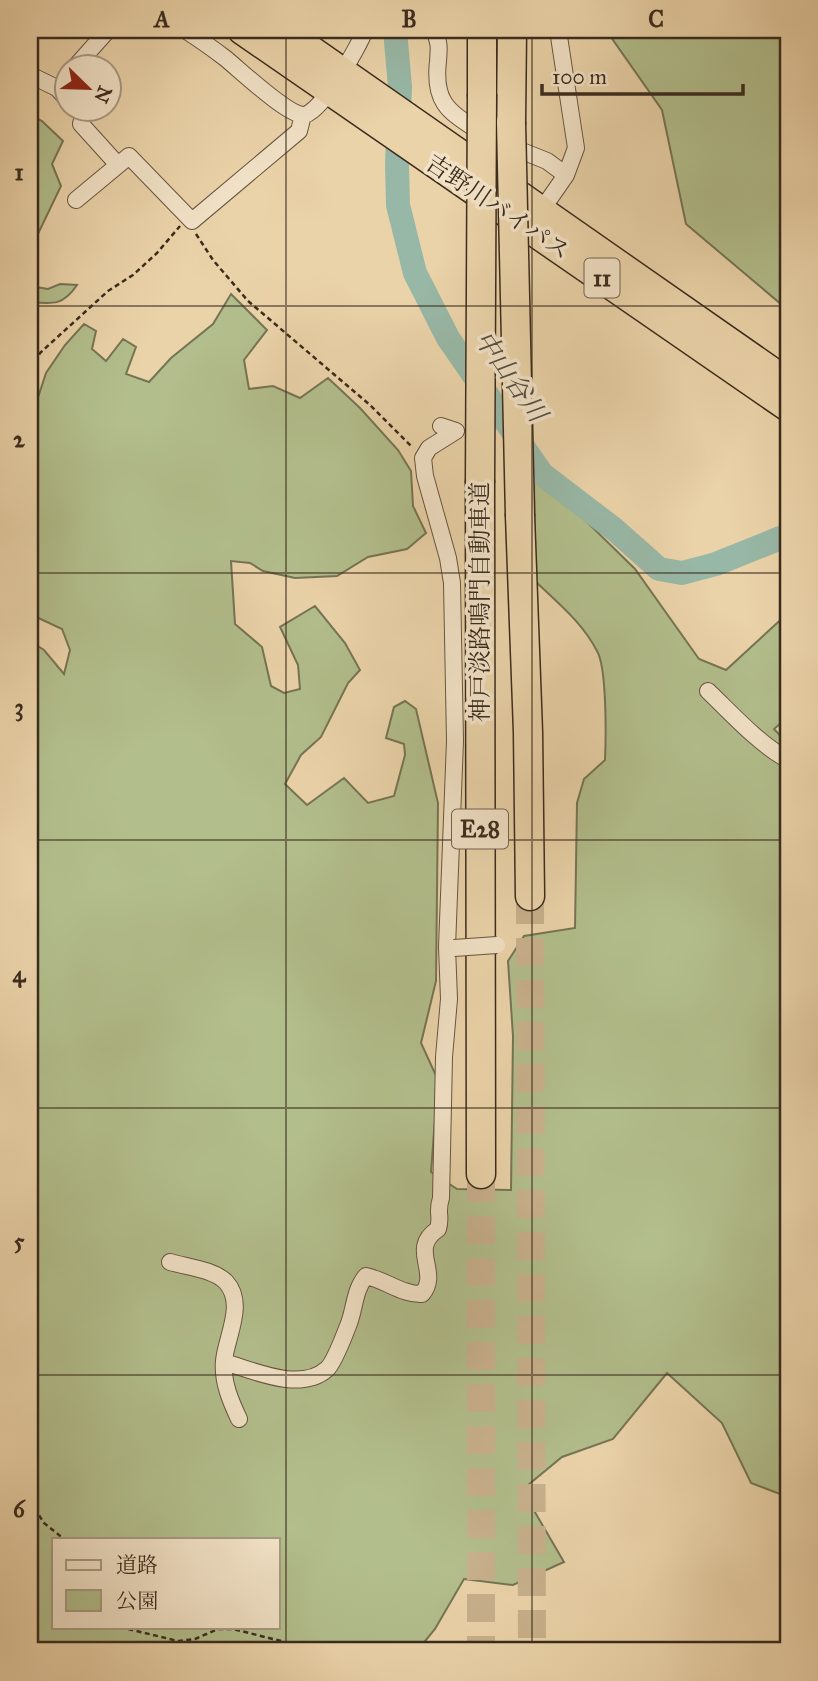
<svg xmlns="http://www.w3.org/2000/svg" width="818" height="1681" font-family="'IM FELL Great Primer','Noto Serif JP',serif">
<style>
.green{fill:#b2be8c;stroke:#767455;stroke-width:2;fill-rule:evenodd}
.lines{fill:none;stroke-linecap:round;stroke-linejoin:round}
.river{stroke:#98b8a7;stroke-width:24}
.highway-tunnel{stroke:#c8b18d;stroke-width:28;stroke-dasharray:28 14;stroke-linecap:butt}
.street-casing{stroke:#665541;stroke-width:18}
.highway-casing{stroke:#3a2b1e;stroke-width:31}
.path{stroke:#3a2b1e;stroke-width:2.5;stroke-dasharray:5 3.5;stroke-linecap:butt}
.street{stroke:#f2e2c7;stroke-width:16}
.highway{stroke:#ebd3a9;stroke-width:28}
.street-bridge-casing{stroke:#665541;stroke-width:18;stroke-linecap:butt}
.highway-bridge-casing{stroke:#3a2b1e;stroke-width:31;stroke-linecap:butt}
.street-bridge{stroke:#f2e2c7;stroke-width:16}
.highway-bridge{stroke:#ebd3a9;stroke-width:28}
.grid{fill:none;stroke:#3a2b1e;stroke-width:2;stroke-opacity:0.55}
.labels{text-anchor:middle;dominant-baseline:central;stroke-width:7;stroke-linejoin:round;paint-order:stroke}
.shield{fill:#f2e2c7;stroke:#716251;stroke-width:2}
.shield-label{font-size:23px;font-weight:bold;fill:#3a2b1e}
.street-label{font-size:24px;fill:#3a2b1e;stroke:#f2e2c7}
.water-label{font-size:26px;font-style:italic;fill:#524e40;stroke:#f2e2c7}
.neatline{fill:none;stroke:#3a2b1e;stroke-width:2.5}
.grid-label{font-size:23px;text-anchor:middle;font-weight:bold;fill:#3a2b1e}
</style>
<rect width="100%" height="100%" fill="#ebd3a9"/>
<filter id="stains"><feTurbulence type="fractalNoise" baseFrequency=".00286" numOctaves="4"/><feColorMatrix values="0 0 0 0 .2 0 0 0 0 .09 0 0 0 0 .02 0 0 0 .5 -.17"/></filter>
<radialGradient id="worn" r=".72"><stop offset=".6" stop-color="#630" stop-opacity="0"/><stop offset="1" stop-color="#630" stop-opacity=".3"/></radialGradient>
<path class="green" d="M 606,30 L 788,30 L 788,310 L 686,224 L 662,110 Z
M 30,115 L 42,121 L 63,141 L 52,164 L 61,186 L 37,236 L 30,238 Z
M 60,284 L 77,285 C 63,306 52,304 30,302 L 30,286 L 48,289 Z
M 231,294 L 267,330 L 244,360 L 249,389 L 273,386 L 300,398 L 328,378 L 360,408 L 398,450 L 411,471 L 413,506 L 426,533 L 407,549 L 368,557 L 337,576 L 295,578 L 263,571 L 250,563 L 231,561 L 235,624 L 262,647 L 271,686 L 284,693 L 300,689 L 298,665 L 280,627 L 315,606 L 345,643 L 360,670 L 348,683 L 321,737 L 301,755 L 285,784 L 307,805 L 344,778 L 368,803 L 394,796 L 405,755 L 404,744 L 386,738 L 394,707 L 405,701 L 416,709 L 438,803 L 436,981 L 421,1043 L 438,1080 L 431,1172 L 457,1189 L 511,1190 L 513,1036 L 508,961 L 524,936 L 575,928 L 577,803 L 584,779 L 605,760 C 606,738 607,668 597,651 C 582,622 558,603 535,581 L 534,477 L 548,492 L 585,520 L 635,569 L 699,659 L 726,670 L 788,613 L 788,717 L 774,729 L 788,744 L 788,1497 L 751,1483 L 722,1423 L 667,1373 L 613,1439 L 562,1457 L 522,1490 L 564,1562 L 513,1585 L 464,1579 L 435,1629 L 417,1651 L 30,1651 L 30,641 L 44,650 L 64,674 L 70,650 L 62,629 L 30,614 L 30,458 L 37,449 L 30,434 L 30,422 L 46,373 L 65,345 L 84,324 L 96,331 L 92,349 L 106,361 L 123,339 L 136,347 L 126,374 L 149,382 L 171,358 L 213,324 ZM 54,1539 L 278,1539 L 278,1627 L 54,1627 Z"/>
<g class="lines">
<path class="river" d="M 395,30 L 400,87 L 397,164 L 398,205 L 415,273 L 448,338 L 542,474 L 614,529 L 659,569 L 682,573 L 716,564 L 788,535"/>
<path class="highway-tunnel" d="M 530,896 L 532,1651
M 481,1174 L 481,1651"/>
<g class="street-casing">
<path id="street" d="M 185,30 C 199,39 212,48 225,58 C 240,70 286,114 303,115 C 320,116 359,46 365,30
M 433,30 C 440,41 439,49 438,61 C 433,105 450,112 483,134
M 76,66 L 108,30
M 30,75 L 57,88 L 66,98
M 76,108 L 83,116 L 81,124 L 118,165
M 507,145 L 547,161 L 566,175
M 76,200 L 129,156 L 192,221 L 299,131 L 303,115
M 541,211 L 566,175 L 576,148 L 558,30
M 708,691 C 733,715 758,743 788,760
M 170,1262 C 186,1267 213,1269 226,1282 C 246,1304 226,1337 224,1361 C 222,1382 231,1402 239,1419
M 224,1362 C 253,1370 300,1393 327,1369 C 334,1363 344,1336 348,1326 C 355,1309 354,1290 366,1276 C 385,1280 403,1295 422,1294 C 441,1272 408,1249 438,1229 C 442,1216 436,1213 441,1198 L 444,1057 L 449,999 L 447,947 L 455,741 L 452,583 L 448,558 L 425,476 L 423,458 L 429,448 L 456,431 L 441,426"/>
</g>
<g class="highway-casing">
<path id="highway" d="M 242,30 L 788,407
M 282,30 L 788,383
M 482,30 L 482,94
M 511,122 L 512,30
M 480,483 L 481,1174
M 520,516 L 528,732 L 530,896"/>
</g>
<path class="path" d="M 196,234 L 213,260 L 248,301 L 370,405 L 412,447
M 30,378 L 31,370 L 40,353 L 108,291 L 133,275 L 157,253 L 180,226
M 30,1501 L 44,1523 L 64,1539
M 120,1627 L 178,1641 L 195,1639 L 218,1629 L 233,1629 L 285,1642 L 324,1644 L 344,1651"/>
<use href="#street" class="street"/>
<use href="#highway" class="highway"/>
<g class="street-bridge-casing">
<path id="street-bridge" d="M 454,948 L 497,945"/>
</g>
<g class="highway-bridge-casing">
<path id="highway-bridge" d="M 511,122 L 520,516
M 480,483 L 482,94"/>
</g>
<use href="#street-bridge" class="street-bridge"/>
<use href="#highway-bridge" class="highway-bridge"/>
</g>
<path class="grid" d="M 286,30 L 286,1651M 532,30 L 532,1651M 30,306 L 788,306M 30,573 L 788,573M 30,840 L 788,840M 30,1108 L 788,1108M 30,1375 L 788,1375"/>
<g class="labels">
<g class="shield">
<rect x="584.5" y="258.5" width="35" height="39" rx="5"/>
<rect x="452" y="809.5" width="56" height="39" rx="5"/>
</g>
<g class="shield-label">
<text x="602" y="278">11</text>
<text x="480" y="829">E28</text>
</g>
<g class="street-label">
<text transform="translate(498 207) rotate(34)">吉野川バイパス</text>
<text transform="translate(480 602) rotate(-90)">神戸淡路鳴門自動車道</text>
</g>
<g class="water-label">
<text transform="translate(511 376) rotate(55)">中山谷川</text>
</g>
</g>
<rect width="818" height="1681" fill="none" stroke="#ebd3a9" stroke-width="77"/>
<rect x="52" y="1538" width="228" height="91" fill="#f2e2c7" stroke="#a89983" stroke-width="2"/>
<rect x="66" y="1560" width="35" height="10" fill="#f2e2c7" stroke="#a89983" stroke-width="2"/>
<text x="116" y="1572" font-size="21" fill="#3a2b1e">道路</text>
<rect x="66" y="1590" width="35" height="21" fill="#b2be8c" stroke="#a89983" stroke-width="2"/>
<text x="116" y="1608" font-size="21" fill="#3a2b1e">公園</text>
<g transform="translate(88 88) rotate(113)"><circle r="33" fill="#f2e2c7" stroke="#a89983" stroke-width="2"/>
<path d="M0-5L12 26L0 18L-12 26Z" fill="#8f2418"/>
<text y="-10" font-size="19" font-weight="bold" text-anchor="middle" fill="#3a2b1e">N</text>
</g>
<path d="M542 84v10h201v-10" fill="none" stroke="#3a2b1e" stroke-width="3.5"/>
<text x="552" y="84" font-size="21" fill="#3a2b1e" stroke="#f2e2c7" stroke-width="5" paint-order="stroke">100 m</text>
<rect x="38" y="38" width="742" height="1604" class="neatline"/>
<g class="grid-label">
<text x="162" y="27">A</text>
<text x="409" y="27">B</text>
<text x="656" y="27">C</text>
<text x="19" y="180">1</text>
<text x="19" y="447">2</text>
<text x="19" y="715">3</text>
<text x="19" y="982">4</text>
<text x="19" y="1249">5</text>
<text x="19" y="1517">6</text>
</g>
<rect width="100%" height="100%" filter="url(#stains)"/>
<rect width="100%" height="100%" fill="url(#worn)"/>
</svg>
